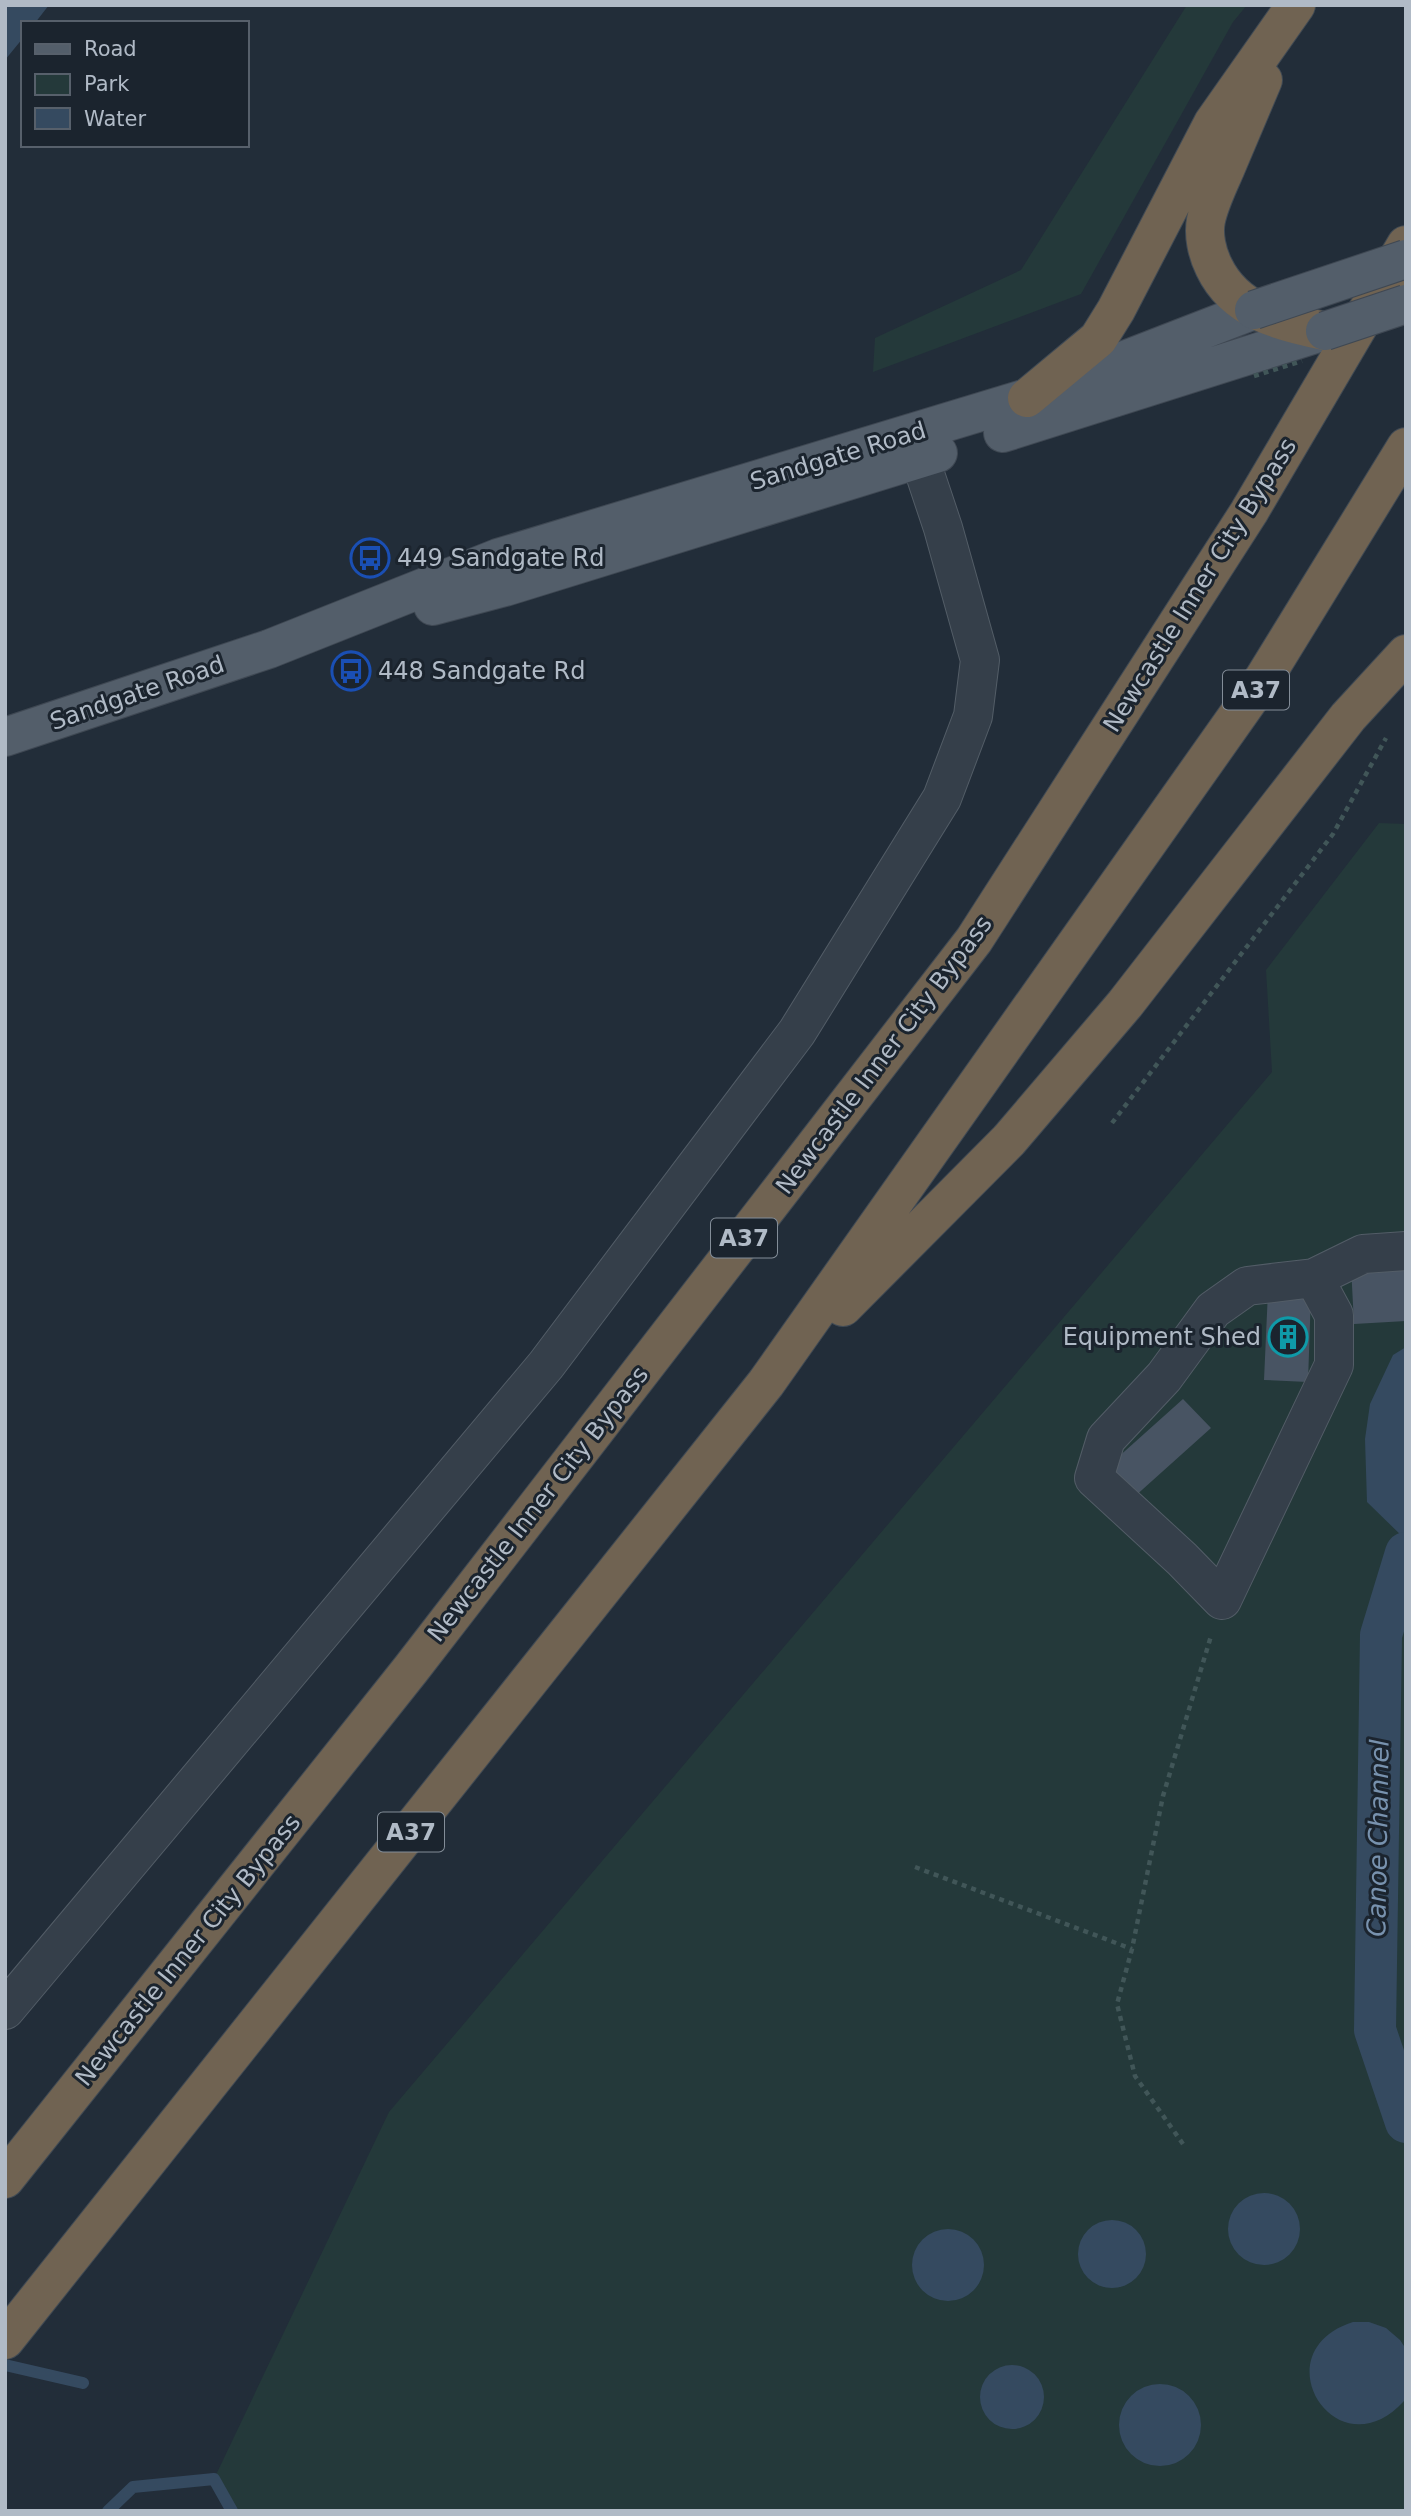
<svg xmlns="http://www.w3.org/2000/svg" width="1411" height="2516" font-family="'DejaVu Sans',sans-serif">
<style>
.green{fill:#24393a}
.water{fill:#354a60}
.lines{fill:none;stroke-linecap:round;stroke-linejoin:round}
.stream{stroke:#354a60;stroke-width:12}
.canal{stroke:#354a60;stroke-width:42}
.building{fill:#485463}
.minor-casing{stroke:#535d67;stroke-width:40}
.major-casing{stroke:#3f4853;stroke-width:40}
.highway-casing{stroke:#404a54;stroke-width:40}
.path{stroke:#415658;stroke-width:4.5;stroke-dasharray:5 5;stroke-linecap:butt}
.minor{stroke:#353f4a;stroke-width:38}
.major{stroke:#535e6a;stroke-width:38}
.highway{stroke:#706352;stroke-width:38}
.major-bridge-casing{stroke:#3f4853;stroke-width:40;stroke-linecap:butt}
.path-bridge{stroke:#415658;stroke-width:4.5;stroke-dasharray:5 5;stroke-linecap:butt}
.major-bridge{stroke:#535e6a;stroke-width:38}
.labels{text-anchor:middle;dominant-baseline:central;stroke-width:6;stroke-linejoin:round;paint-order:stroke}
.shield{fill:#1b242e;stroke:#838d98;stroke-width:2}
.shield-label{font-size:23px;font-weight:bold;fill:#b0bac6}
.street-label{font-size:24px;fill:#b0bac6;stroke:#1b242e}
.poi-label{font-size:24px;fill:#b0bac6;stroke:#1b242e;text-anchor:start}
.water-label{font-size:26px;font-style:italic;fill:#7892ae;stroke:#1b242e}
</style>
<rect width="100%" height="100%" fill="#222d39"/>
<path class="green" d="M 1187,5 L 1247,5 L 1233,22 L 1081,294 L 873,372 L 875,338 L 1021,270 Z
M 1379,823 L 1406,824 L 1406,2511 L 232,2511 L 214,2479 L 389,2112 L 1272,1072 L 1266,970 Z"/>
<path class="water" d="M 5,5 L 49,5 L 35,23 L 23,23 L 23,38 L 5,60 Z
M 1406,1347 L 1406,1540 L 1367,1502 L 1365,1439 L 1370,1404 L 1393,1355 Z
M1228 2229a36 36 0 1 1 72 0a36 36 0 1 1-72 0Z
M1078 2254a34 34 0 1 1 68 0a34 34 0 1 1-68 0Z
M912 2265a36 36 0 1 1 72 0a36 36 0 1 1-72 0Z
M 1353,2322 L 1369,2322 L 1386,2328 L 1400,2340 L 1406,2349 L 1404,2401 C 1337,2475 1259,2352 1353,2322 Z
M980 2397a32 32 0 1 1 64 0a32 32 0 1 1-64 0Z
M1119 2425a41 41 0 1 1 82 0a41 41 0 1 1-82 0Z"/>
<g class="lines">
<path class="stream" d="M 5,2365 L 83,2383
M 108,2511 L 133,2487 L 214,2479 L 232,2511"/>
<path class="canal" d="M 1406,1553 L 1381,1635 L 1375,2030 L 1406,2122"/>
</g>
<path class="building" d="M 1406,1264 L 1406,1321 L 1354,1324 L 1351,1266 Z
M 1268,1291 L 1311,1293 L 1308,1382 L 1264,1380 Z
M 1183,1399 L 1211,1428 L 1133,1498 L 1106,1468 Z"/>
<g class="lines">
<g class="minor-casing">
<path id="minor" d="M 1314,1278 L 1334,1315 L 1334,1365 L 1222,1600 L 1182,1559 L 1094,1478 L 1106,1439 L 1164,1377 L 1213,1310 L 1247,1286 L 1314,1278 L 1363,1254 L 1406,1251
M 5,2010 L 546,1365 L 797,1032 L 942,798 L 973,716 L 980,660 L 943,528 L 920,459"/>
</g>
<g class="major-casing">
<path id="major" d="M 1003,433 L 1325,331
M 433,606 L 505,587 L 938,453
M 5,737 L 269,649 L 498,558 L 1027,398 L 1254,310"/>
</g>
<g class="highway-casing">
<path id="highway" d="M 1263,80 C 1251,108 1239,136 1227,165 C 1220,182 1210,201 1206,220 C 1203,235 1207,253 1214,267 C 1235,311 1280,322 1325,331
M 1027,398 L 1098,339 L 1116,310 L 1213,123 L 1296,5
M 843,1307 L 1009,1140 L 1125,1004 L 1348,717 L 1406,654
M 5,2179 L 411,1669 L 974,940 L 1249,512 L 1406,245
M 5,2340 L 766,1383 L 1264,678 L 1406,447"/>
</g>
<path class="path" d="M 1112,1123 L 1333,834 L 1386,738
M 915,1867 L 1132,1949
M 1183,2144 L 1135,2076 L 1117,2004 L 1132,1949 L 1163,1796 L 1211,1636"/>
<use href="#minor" class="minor"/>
<use href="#major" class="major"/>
<use href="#highway" class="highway"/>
<g class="major-bridge-casing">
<path id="major-bridge" d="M 1254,310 L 1406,259
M 1325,331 L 1406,304"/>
</g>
<path class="path-bridge" d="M 1254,376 L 1302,361"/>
<use href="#major-bridge" class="major-bridge"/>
</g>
<defs>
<g id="bus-ring" transform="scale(2.0125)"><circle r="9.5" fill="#1b242e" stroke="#1a4fb4" stroke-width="1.5"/><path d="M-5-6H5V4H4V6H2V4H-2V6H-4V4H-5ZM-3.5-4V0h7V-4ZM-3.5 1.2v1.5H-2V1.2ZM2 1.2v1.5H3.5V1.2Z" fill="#1a4fb4"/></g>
<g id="building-ring" transform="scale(2.0125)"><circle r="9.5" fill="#1b242e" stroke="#0f9aa8" stroke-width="1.5"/><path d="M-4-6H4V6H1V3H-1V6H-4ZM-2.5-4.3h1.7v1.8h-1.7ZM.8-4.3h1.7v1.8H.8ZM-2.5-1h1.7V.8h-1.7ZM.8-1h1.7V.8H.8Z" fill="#0f9aa8"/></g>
</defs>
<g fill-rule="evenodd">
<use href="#bus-ring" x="370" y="558"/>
<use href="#bus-ring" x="351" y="671"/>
<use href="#building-ring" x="1288" y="1337"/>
</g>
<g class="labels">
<g class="shield">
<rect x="1223" y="670.5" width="66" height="39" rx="5"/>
<rect x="711" y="1218.5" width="66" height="39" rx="5"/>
<rect x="378" y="1812.5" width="66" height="39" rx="5"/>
</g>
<g class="shield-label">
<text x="1256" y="690">A37</text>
<text x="744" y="1238">A37</text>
<text x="411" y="1832">A37</text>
</g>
<g class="street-label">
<text transform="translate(838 456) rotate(-17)">Sandgate Road</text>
<text transform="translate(1200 585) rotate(-58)">Newcastle Inner City Bypass</text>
<text transform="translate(137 693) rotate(-19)">Sandgate Road</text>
<text transform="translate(884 1055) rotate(-53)">Newcastle Inner City Bypass</text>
<text transform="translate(538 1504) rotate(-52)">Newcastle Inner City Bypass</text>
<text transform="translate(188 1950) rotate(-51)">Newcastle Inner City Bypass</text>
</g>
<g class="poi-label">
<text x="397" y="558">449 Sandgate Rd</text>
<text x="378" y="671">448 Sandgate Rd</text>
<text x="1261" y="1337" text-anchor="end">Equipment Shed</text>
</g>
<g class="water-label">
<text transform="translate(1378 1838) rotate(-89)">Canoe Channel</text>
</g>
</g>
<rect width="1411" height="2516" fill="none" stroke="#b0bac6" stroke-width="14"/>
<rect x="21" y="21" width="228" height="126" fill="#1b242e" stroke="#57606b" stroke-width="2"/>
<rect x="35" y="44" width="35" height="10" fill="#535e6a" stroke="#57606b" stroke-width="2"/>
<text x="84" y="56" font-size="21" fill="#b0bac6">Road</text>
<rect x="35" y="74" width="35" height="21" fill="#24393a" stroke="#57606b" stroke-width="2"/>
<text x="84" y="91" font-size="21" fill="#b0bac6">Park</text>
<rect x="35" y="108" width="35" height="21" fill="#354a60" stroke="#57606b" stroke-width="2"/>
<text x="84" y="126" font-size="21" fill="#b0bac6">Water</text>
</svg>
